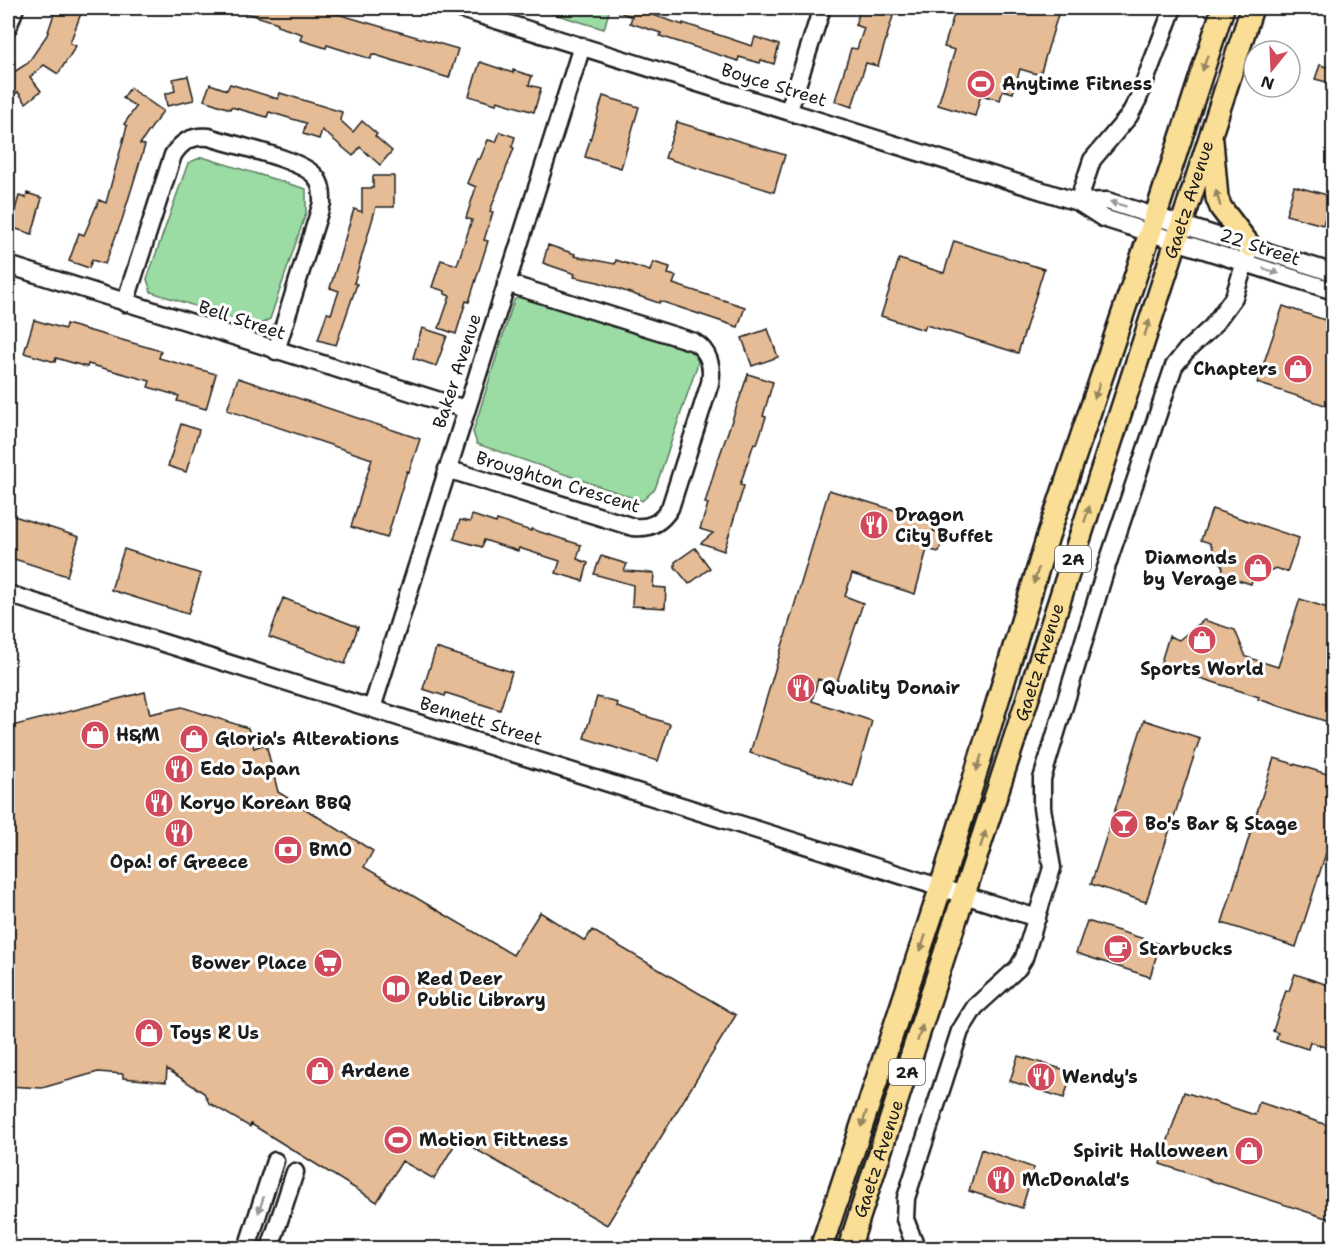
<svg xmlns="http://www.w3.org/2000/svg" width="1341" height="1256" font-family="'Shantell Sans',sans-serif">
<style>
.green{fill:#9bdca5;stroke:#5c7c60;stroke-width:1.5}
.building{fill:#e5bc95;stroke:#1c1c1c;stroke-width:1.5}
.lines{fill:none;stroke-linecap:round;stroke-linejoin:round}
.minor-casing{stroke:#1c1c1c;stroke-width:21}
.major-casing{stroke:#1c1c1c;stroke-width:26}
.minor{stroke:#fff;stroke-width:16}
.major{stroke:#fbde96;stroke-width:21}
.oneway{fill:#97875f}
.oneway2{fill:#999}
.labels{text-anchor:middle;dominant-baseline:central;stroke-width:6;stroke-linejoin:round;paint-order:stroke}
.shield{fill:#fff;stroke:#606060;stroke-width:1.5}
.shield-label{font-size:16px;font-weight:bold;fill:#1c1c1c}
.poi-label{font-size:18px;font-weight:bold;fill:#1c1c1c;stroke:#fff;text-anchor:start}
.street-label{font-size:18px;fill:#1c1c1c;stroke:#fff}
</style>
<rect width="100%" height="100%" fill="#fff"/>
<filter id="ink" filterUnits="userSpaceOnUse"><feTurbulence type="fractalNoise" baseFrequency=".0167" numOctaves="2"/><feDisplacementMap in="SourceGraphic" scale="12" xChannelSelector="R" yChannelSelector="G"/><feConvolveMatrix kernelMatrix="1 2 1 2 8 2 1 2 1" color-interpolation-filters="sRGB"/></filter>
<g filter="url(#ink)">
<path class="green" d="M 534,8 L 610,8 L 604,29 Z
M 202,157 L 306,189 L 306,213 L 270,319 L 257,326 L 151,292 L 147,279 L 188,163 Z
M 529,290 L 691,341 L 698,363 L 655,489 L 642,501 L 477,444 L 473,432 L 514,300 Z"/>
<path class="building" d="M 56,8 L 83,8 L 70,43 L 76,46 L 58,74 L 44,65 L 30,77 L 41,91 L 26,103 L 18,92 L 8,97 L 8,76 L 28,63 L 47,35 Z
M 238,8 L 317,8 L 458,49 L 449,78 L 372,54 L 371,59 L 327,45 L 326,48 L 300,40 L 302,34 L 277,26 L 278,23 L 237,10 Z
M 610,8 L 649,8 L 647,13 L 683,25 L 683,23 L 752,46 L 755,37 L 779,45 L 774,64 L 761,60 L 760,63 L 739,57 L 738,61 L 660,36 L 661,33 L 630,23 L 632,17 Z
M 861,8 L 890,8 L 888,14 L 893,16 L 878,66 L 866,63 L 852,107 L 835,101 L 851,48 L 857,49 L 864,28 L 855,25 Z
M 956,8 L 1060,8 L 1040,75 L 1020,69 L 1013,93 L 1003,90 L 1000,100 L 981,95 L 975,116 L 938,105 L 955,50 L 944,47 Z
M 480,62 L 513,73 L 513,70 L 532,76 L 529,85 L 541,88 L 534,112 L 497,101 L 496,104 L 469,96 Z
M 1320,65 L 1334,69 L 1334,84 L 1315,79 Z
M 188,76 L 194,100 L 167,106 L 165,94 L 175,91 L 173,79 Z
M 210,84 L 227,90 L 230,84 L 278,99 L 280,93 L 342,112 L 340,120 L 353,132 L 362,121 L 377,134 L 375,136 L 392,151 L 380,165 L 360,147 L 353,156 L 322,130 L 319,139 L 303,134 L 306,123 L 269,112 L 267,117 L 231,107 L 230,109 L 204,100 Z
M 130,88 L 163,111 L 140,144 L 145,145 L 122,220 L 105,264 L 92,260 L 89,268 L 69,261 L 79,233 L 84,235 L 99,200 L 106,203 L 127,126 L 124,124 L 136,107 L 123,98 Z
M 603,96 L 639,107 L 621,168 L 585,157 Z
M 677,122 L 785,155 L 774,192 L 665,158 Z
M 500,132 L 515,137 L 512,147 L 514,148 L 490,211 L 493,212 L 484,240 L 488,241 L 469,302 L 466,301 L 456,334 L 439,328 L 450,296 L 445,294 L 445,291 L 432,287 L 441,260 L 457,265 L 472,220 L 466,218 L 476,187 L 467,183 L 477,159 L 480,159 L 488,140 L 496,142 Z
M 373,176 L 394,176 L 394,207 L 376,207 L 354,283 L 357,284 L 336,345 L 318,340 L 327,313 L 331,314 L 339,291 L 330,288 L 354,209 L 362,212 L 362,188 L 373,188 Z
M 1294,186 L 1331,196 L 1323,225 L 1286,215 Z
M 27,193 L 42,198 L 32,234 L 10,227 L 19,196 L 26,198 Z
M 954,241 L 1044,269 L 1018,353 L 926,325 L 924,330 L 881,316 L 899,259 L 944,273 Z
M 548,245 L 575,254 L 574,256 L 615,264 L 616,260 L 650,271 L 653,262 L 670,267 L 668,274 L 676,276 L 673,284 L 745,307 L 738,327 L 660,301 L 659,303 L 598,282 L 574,277 L 575,274 L 543,263 Z
M 1283,306 L 1334,323 L 1334,408 L 1257,383 Z
M 34,320 L 65,329 L 66,324 L 161,351 L 159,358 L 216,374 L 206,409 L 177,401 L 179,396 L 148,387 L 150,381 L 88,364 L 87,367 L 56,358 L 55,362 L 24,353 Z
M 422,328 L 447,336 L 436,366 L 413,358 Z
M 768,329 L 778,357 L 752,366 L 742,338 Z
M 748,374 L 773,382 L 763,416 L 766,417 L 757,444 L 754,443 L 740,485 L 744,486 L 724,551 L 701,543 L 713,533 L 700,529 L 708,504 L 705,503 L 715,469 Z
M 238,378 L 420,439 L 409,472 L 407,471 L 387,538 L 351,527 L 372,459 L 227,410 Z
M 181,424 L 199,430 L 186,472 L 168,466 Z
M 829,490 L 936,523 L 933,531 L 944,534 L 939,552 L 927,549 L 915,594 L 852,574 L 845,596 L 863,603 L 836,685 L 818,679 L 812,701 L 872,721 L 853,786 L 750,753 Z
M 1212,509 L 1299,538 L 1287,572 L 1276,568 L 1253,577 L 1251,584 L 1221,575 L 1223,568 L 1210,543 L 1201,540 Z
M 8,514 L 79,537 L 67,576 L 8,557 Z
M 472,515 L 496,523 L 497,520 L 531,531 L 531,529 L 581,545 L 577,559 L 588,563 L 583,581 L 556,573 L 560,561 L 519,548 L 518,551 L 484,540 L 482,547 L 454,539 L 460,520 L 470,522 Z
M 695,548 L 710,568 L 689,584 L 675,567 L 675,562 Z
M 124,549 L 201,574 L 188,614 L 111,590 Z
M 601,556 L 627,564 L 624,571 L 654,573 L 653,587 L 666,588 L 665,608 L 632,606 L 633,585 L 594,574 Z
M 283,598 L 358,627 L 345,664 L 269,637 Z
M 1300,599 L 1334,610 L 1334,724 L 1258,699 L 1259,697 L 1160,665 L 1169,636 L 1179,640 L 1204,620 L 1235,630 L 1246,657 L 1278,667 Z
M 436,648 L 512,672 L 500,710 L 446,693 L 445,696 L 423,689 Z
M 145,692 L 150,714 L 182,707 L 248,728 L 254,748 L 266,744 L 278,792 L 373,851 L 364,867 L 513,955 L 540,912 L 585,941 L 592,930 L 736,1015 L 607,1225 L 458,1139 L 434,1179 L 402,1161 L 377,1202 L 251,1124 L 250,1127 L 209,1103 L 204,1093 L 167,1069 L 166,1082 L 123,1078 L 123,1074 L 98,1072 L 42,1088 L 8,1086 L 8,727 Z
M 597,697 L 618,703 L 617,707 L 670,724 L 658,761 L 584,738 Z
M 1144,720 L 1200,738 L 1146,902 L 1091,884 Z
M 1274,758 L 1334,776 L 1334,828 L 1296,947 L 1222,923 Z
M 1087,921 L 1160,944 L 1150,977 L 1076,953 Z
M 1295,974 L 1334,987 L 1334,1050 L 1310,1042 L 1308,1049 L 1276,1039 L 1278,1033 L 1273,1031 L 1286,990 L 1289,991 Z
M 1018,1056 L 1072,1072 L 1064,1098 L 1010,1081 Z
M 1184,1092 L 1255,1115 L 1259,1102 L 1327,1125 L 1325,1132 L 1334,1135 L 1334,1204 L 1329,1219 L 1160,1164 Z
M 981,1149 L 1034,1168 L 1022,1208 L 969,1191 Z"/>
<g class="lines">
<g class="minor-casing">
<path id="minor" d="M 458,8 L 1078,202 L 1103,218 L 1334,291
M 8,27 L 15,8
M 789,110 L 822,8
M 1078,202 L 1107,201 L 1334,273
M 1078,202 L 1092,160 L 1129,116 L 1138,99 L 1173,8
M 8,265 L 465,409
M 125,303 L 173,155 C 182,141 193,135 209,137 C 233,145 301,159 315,176 C 322,184 322,193 322,203 L 276,351
M 447,469 L 633,527 C 650,529 661,523 670,508 L 710,383 C 713,367 709,351 694,342 L 506,283
M 8,594 L 1037,918
M 372,708 L 582,46
M 247,1248 L 275,1161
M 270,1248 L 295,1172
M 916,1248 L 905,1219 L 906,1198 L 960,1031 L 975,1007 L 1018,968 L 1024,958 L 1052,868 L 1042,808 L 1042,779 L 1106,568 L 1174,366 L 1186,351 L 1212,327 L 1234,297 L 1250,246"/>
</g>
<g class="major-casing">
<g id="major">
<path d="M 1212,141 L 1217,198 L 1221,208 L 1250,246"/>
<path d="M 821,1248 L 941,887 L 1048,536 L 1150,233 L 1223,8"/>
<path id="s1" d="M 849,1248 C 986,836 1115,420 1252,8"/>
</g>
</g>
<use href="#minor" class="minor"/>
<use href="#major" class="major"/>
</g>
<defs><path id="oneway-solid" d="M-6-.8H1V-3.2L6.5 0L1 3.2V.8H-6Z" transform="scale(1.5)"/></defs>
<g class="oneway">
<use href="#oneway-solid" transform="translate(1205 63) rotate(108)"/>
<use href="#oneway-solid" transform="translate(1218 198) rotate(-106)"/>
<use href="#oneway-solid" transform="translate(1147 328) rotate(-72)"/>
<use href="#oneway-solid" transform="translate(1097 391) rotate(109)"/>
<use href="#oneway-solid" transform="translate(1087 514) rotate(-72)"/>
<use href="#oneway-solid" transform="translate(1036 576) rotate(107)"/>
<use href="#oneway-solid" transform="translate(979 763) rotate(107)"/>
<use href="#oneway-solid" transform="translate(983 839) rotate(-72)"/>
<use href="#oneway-solid" transform="translate(923 943) rotate(108)"/>
<use href="#oneway-solid" transform="translate(920 1033) rotate(-72)"/>
<use href="#oneway-solid" transform="translate(864 1119) rotate(108)"/>
</g>
<g class="oneway2">
<use href="#oneway-solid" transform="translate(1118 204) rotate(-163)"/>
<use href="#oneway-solid" transform="translate(1271 271) rotate(18)"/>
<use href="#oneway-solid" transform="translate(261 1205) rotate(108)"/>
</g>
</g>
<defs>
<g id="stadium-disc" transform="scale(1.5)"><circle r="9.5" fill="#d1495b" stroke="#fff"/><path d="M0-5a6.5 5 0 1 0 0 10a6.5 5 0 1 0 0-10ZM-3.5-1.8h7v3.6h-7Z" fill="#fff"/></g>
<g id="shop-disc" transform="scale(1.5)"><circle r="9.5" fill="#d1495b" stroke="#fff"/><path d="M-5-2.5h2.3a2.7 3.5 0 0 1 5.4 0H5L5.5 6h-11ZM-1.5-2.5h3a1.5 2.3 0 0 0-3 0Z" fill="#fff"/></g>
<g id="restaurant-disc" transform="scale(1.5)"><circle r="9.5" fill="#d1495b" stroke="#fff"/><path d="M-5-6h1v4h1v-4h1v4h1v-4h1v5L-1.5 .5V6h-2V.5L-5-1ZM5-6V6H3V1.5H1.5Q1.5-4 5-6Z" fill="#fff"/></g>
<g id="bar-disc" transform="scale(1.5)"><circle r="9.5" fill="#d1495b" stroke="#fff"/><path d="M-6-5H6L.8 .8V4.5H3.5V6h-7V4.5H-.8V.8Z" fill="#fff"/></g>
<g id="bank-disc" transform="scale(1.5)"><circle r="9.5" fill="#d1495b" stroke="#fff"/><path d="M-6-4H6V4H-6ZM0-2.3a2.3 2.3 0 1 0 0 4.6a2.3 2.3 0 1 0 0-4.6Z" fill="#fff"/></g>
<g id="cafe-disc" transform="scale(1.5)"><circle r="9.5" fill="#d1495b" stroke="#fff"/><path d="M-5.5-4.5H6V0H3Q3 3.5 0 3.5H-2.5Q-5.5 3.5-5.5 0ZM3-3.2v2h1.7v-2ZM-6 4.5H4V6H-6Z" fill="#fff"/></g>
<g id="supermarket-disc" transform="scale(1.5)"><circle r="9.5" fill="#d1495b" stroke="#fff"/><path d="M-6-5.5h2.5l.6 2H6L4.5 2H-2.5L-4.4-4H-6ZM-1.5 3.2a1.3 1.3 0 1 0 .1 0ZM3 3.2a1.3 1.3 0 1 0 .1 0Z" fill="#fff"/></g>
<g id="library-disc" transform="scale(1.5)"><circle r="9.5" fill="#d1495b" stroke="#fff"/><path d="M-6-4Q-3-5.5-.7-3.5V5Q-3 3-6 4ZM6-4Q3-5.5 .7-3.5V5Q3 3 6 4Z" fill="#fff"/></g>
</defs>
<g fill-rule="evenodd">
<use href="#stadium-disc" x="981" y="84"/>
<use href="#shop-disc" x="1298" y="369"/>
<use href="#restaurant-disc" x="874" y="525"/>
<use href="#shop-disc" x="1258" y="568"/>
<use href="#shop-disc" x="1202" y="640"/>
<use href="#restaurant-disc" x="801" y="688"/>
<use href="#shop-disc" x="95" y="735"/>
<use href="#shop-disc" x="194" y="739"/>
<use href="#restaurant-disc" x="179" y="769"/>
<use href="#restaurant-disc" x="159" y="803"/>
<use href="#bar-disc" x="1124" y="824"/>
<use href="#restaurant-disc" x="179" y="833"/>
<use href="#bank-disc" x="288" y="850"/>
<use href="#cafe-disc" x="1118" y="949"/>
<use href="#supermarket-disc" x="328" y="963"/>
<use href="#library-disc" x="396" y="989"/>
<use href="#shop-disc" x="149" y="1033"/>
<use href="#shop-disc" x="320" y="1071"/>
<use href="#restaurant-disc" x="1041" y="1077"/>
<use href="#stadium-disc" x="398" y="1140"/>
<use href="#shop-disc" x="1249" y="1151"/>
<use href="#restaurant-disc" x="1001" y="1180"/>
</g>
<g class="labels">
<g class="shield">
<rect x="1055" y="546" width="36" height="26" rx="4.5"/>
<rect x="889" y="1059" width="36" height="26" rx="4.5"/>
</g>
<g class="shield-label">
<text x="1073" y="559">2A</text>
<text x="907" y="1072">2A</text>
</g>
<g class="poi-label">
<text x="1002" y="84">Anytime Fitness</text>
<text x="1277" y="369" text-anchor="end">Chapters</text>
<text x="895" y="515">Dragon<tspan x="895" dy="21">City Buffet</tspan></text>
<text x="1237" y="558" text-anchor="end">Diamonds<tspan x="1237" dy="21">by Verage</tspan></text>
<text x="1202" y="669" text-anchor="middle">Sports World</text>
<text x="822" y="688">Quality Donair</text>
<text x="116" y="735">H&amp;M</text>
<text x="215" y="739">Gloria's Alterations</text>
<text x="200" y="769">Edo Japan</text>
<text x="180" y="803">Koryo Korean BBQ</text>
<text x="1145" y="824">Bo's Bar &amp; Stage</text>
<text x="309" y="850">BMO</text>
<text x="179" y="862" text-anchor="middle">Opa! of Greece</text>
<text x="1139" y="949">Starbucks</text>
<text x="307" y="963" text-anchor="end">Bower Place</text>
<text x="417" y="979">Red Deer<tspan x="417" dy="21">Public Library</tspan></text>
<text x="170" y="1033">Toys R Us</text>
<text x="341" y="1071">Ardene</text>
<text x="1062" y="1077">Wendy's</text>
<text x="419" y="1140">Motion Fittness</text>
<text x="1228" y="1151" text-anchor="end">Spirit Halloween</text>
<text x="1022" y="1180">McDonald's</text>
</g>
<g class="street-label">
<text transform="translate(774 85) rotate(17)">Boyce Street</text>
<text stroke="none"><textPath href="#s1" startOffset="1102">Gaetz Avenue</textPath></text>
<text transform="translate(1260 247) rotate(18)">22 Street</text>
<text transform="translate(242 320) rotate(18)">Bell Street</text>
<text transform="translate(457 371) rotate(-72)">Baker Avenue</text>
<text transform="translate(558 482) rotate(17)">Broughton Crescent</text>
<text stroke="none"><textPath href="#s1" startOffset="616">Gaetz Avenue</textPath></text>
<text transform="translate(481 721) rotate(17)">Bennett Street</text>
<text stroke="none"><textPath href="#s1" startOffset="94">Gaetz Avenue</textPath></text>
</g>
</g>
<rect width="1341" height="1256" fill="none" stroke="#fff" stroke-width="30"/>
<rect x="15" y="15" width="1311" height="1226" fill="none" stroke="#1c1c1c" stroke-width="2" filter="url(#ink)"/>
<g transform="translate(1272 69) rotate(198)"><circle r="28" fill="#ffffff" stroke="#a4a4a4" stroke-width="1.5"/>
<path d="M0-4.5L10 22L0 15L-10 22Z" fill="#d1495b"/>
<text y="-9" font-size="16" font-weight="bold" text-anchor="middle" fill="#1c1c1c">N</text>
</g>
</svg>
